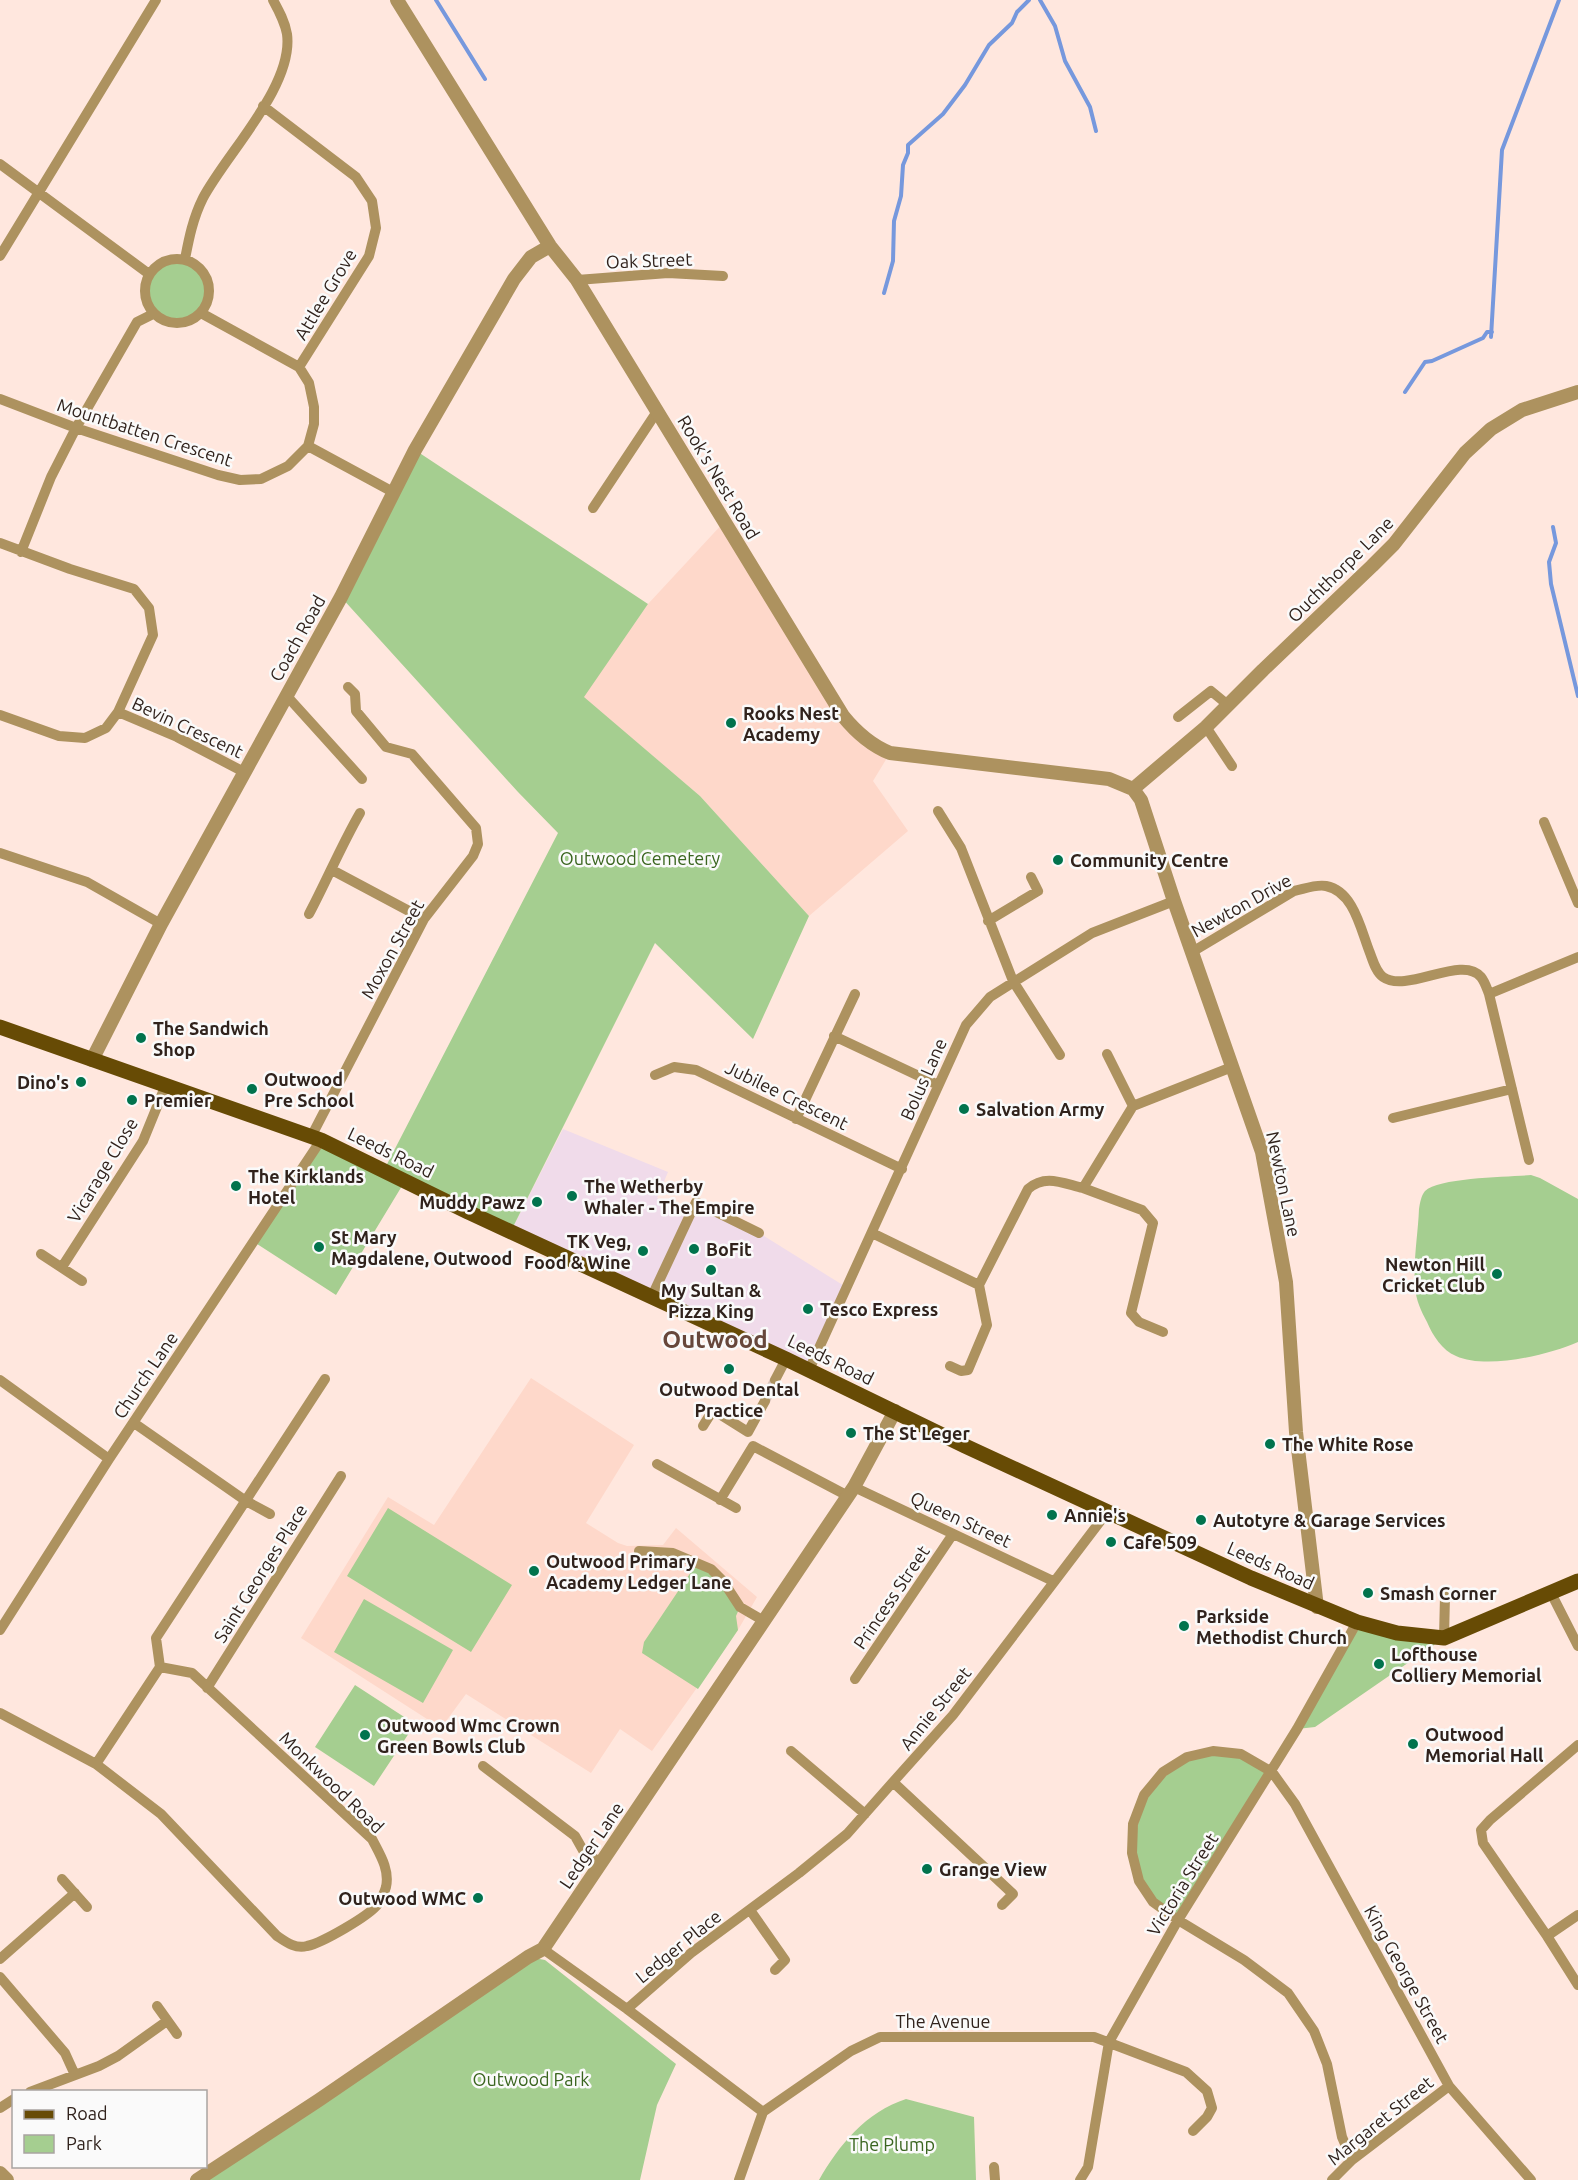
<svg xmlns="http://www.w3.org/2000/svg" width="1578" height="2180" font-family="Ubuntu,sans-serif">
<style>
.commercial{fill:#f0dbea}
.built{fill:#fed8ca}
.green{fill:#a5ce90}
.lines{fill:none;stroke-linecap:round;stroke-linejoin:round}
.stream{stroke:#7698dd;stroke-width:4}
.minor-tunnel{stroke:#d6c0b7;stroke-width:10;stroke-dasharray:10 5;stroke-linecap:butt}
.minor{stroke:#ad925f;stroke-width:10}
.tertiary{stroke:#ad925f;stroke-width:14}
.primary{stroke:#674b05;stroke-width:15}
.poi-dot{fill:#01734d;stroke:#fafafa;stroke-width:2}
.labels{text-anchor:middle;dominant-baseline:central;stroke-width:5;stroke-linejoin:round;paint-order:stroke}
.street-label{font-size:18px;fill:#30221c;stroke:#fafafa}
.poi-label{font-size:18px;font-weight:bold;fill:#30221c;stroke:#fafafa;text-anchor:start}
.park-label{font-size:18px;fill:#3a651f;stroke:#fafafa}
.district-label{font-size:24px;font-weight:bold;fill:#67473b;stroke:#fafafa}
</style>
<rect width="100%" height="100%" fill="#ffe7de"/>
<path class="commercial" d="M 563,1129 L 668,1172 L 657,1198 L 690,1215 L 696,1202 L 759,1233 L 846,1287 L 809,1370 L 511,1231 Z"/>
<path class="built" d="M 725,521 L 844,716 L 890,753 L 873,781 L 908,831 L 809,916 L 700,796 L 583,697 L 648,604 Z
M 531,1378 L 634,1445 L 586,1523 L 618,1543 L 627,1546 L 663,1545 L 676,1528 L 757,1597 L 738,1630 L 652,1751 L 620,1729 L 591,1773 L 466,1694 L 441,1728 L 301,1638 L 388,1497 L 434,1525 Z"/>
<path class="green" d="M145 291a32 32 0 1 1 64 0a32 32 0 1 1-64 0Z
M 415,450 L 648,604 L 584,697 L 700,796 L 809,916 L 753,1039 L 655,943 L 511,1231 L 405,1181 L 336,1295 L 254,1242 L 321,1140 L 384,1170 L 558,833 L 518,792 L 341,597 Z
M 1531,1175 L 1540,1178 L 1578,1199 L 1578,1342 C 1548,1355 1487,1370 1456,1356 C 1442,1350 1433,1336 1427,1322 C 1421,1311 1416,1300 1415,1287 C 1413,1261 1418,1234 1419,1209 C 1420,1203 1421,1196 1425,1191 C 1439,1177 1509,1177 1531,1175 Z
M 388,1508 L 512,1585 L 471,1652 L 347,1576 Z
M 697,1563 L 711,1569 L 740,1607 L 736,1616 L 738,1630 L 698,1689 L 642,1653 L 644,1642 Z
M 364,1599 L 453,1650 L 423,1703 L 334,1652 Z
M 1357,1622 L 1444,1638 L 1315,1727 L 1297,1729 Z
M 355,1685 L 415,1724 L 374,1786 L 315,1747 Z
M 1241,1754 L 1272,1772 L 1178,1920 L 1153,1902 L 1132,1853 L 1144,1795 L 1187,1757 Z
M 528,1957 L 545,1960 L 676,2064 L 657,2105 L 640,2180 L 197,2180 Z
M 906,2099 L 974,2117 L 976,2180 L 819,2180 C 839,2145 866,2112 906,2099 Z"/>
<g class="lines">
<path class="stream" d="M 436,0 L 485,79
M 1040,0 L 1055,26 L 1065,61 L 1090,107 L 1096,131
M 884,293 L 893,261 L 894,221 L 901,196 L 903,165 L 908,153 L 908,145 L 943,114 L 965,85 L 989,45 L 1012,23 L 1017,12 L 1029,0
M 1491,337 L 1502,150 L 1559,0
M 1405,392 L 1425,362 L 1432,361 L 1483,338 L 1487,332 L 1492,332
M 1553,527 L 1556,543 L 1549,562 L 1551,584 L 1578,696"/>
<path class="minor-tunnel" d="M 765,1401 L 775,1380"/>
<path class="minor" d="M 263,106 L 356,177 L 372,201 L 376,228 L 369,256 L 299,367
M 0,164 L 149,274
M 0,256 L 156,0
M145 291a32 32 0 1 1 64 0a32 32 0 1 1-64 0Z
M 185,259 C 189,238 193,218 203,198 C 226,154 294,86 287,34 C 285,22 279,11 273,0
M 577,280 L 668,273 L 723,276
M 0,399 L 76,428 L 218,475 L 240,480 L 261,479 L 288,466 L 308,446 L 314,424 L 314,407 L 309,383 L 299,367 L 201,313
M 308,446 L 393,492
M 593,508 L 658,410
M 0,543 L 70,569 L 134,589 L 149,608 L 153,635 L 118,712 L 106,728 L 85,738 L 59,736 L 0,715
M 21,552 L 51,477 L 76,428 L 137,322 L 153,314
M 286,695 L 362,779
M 118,712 L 177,737 L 244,772
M 1178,717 L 1211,691 L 1228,705
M 1206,727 L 1232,766
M 938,811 L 961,848 L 1013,981 L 1060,1055
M 1544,822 L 1578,903
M 0,853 L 87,882 L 161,924
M 332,870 L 424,919
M 309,914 C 327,880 341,846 360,813
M 988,921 L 1038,891 L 1031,877
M 1192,952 L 1294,891 C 1304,889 1316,884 1326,886 C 1354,891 1361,931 1370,953 C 1373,961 1376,972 1383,977 C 1407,994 1462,954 1481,977 C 1485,982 1487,989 1489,994 L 1529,1160
M 1489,994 L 1578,957
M 834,1036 L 938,1085
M 655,1075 L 674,1067 L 696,1070 L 902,1169
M 1133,1106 L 1232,1067
M 1393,1118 L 1512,1089
M 796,1119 L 855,994
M 311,1137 L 424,919 L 473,856 L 478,844 L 476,828 L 412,754 L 386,747 L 356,711 L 355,694 L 348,687
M 1083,1188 L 1142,1210 L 1153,1223 L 1131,1313 L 1139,1322 L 1163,1332
M 872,1233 L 979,1285
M 41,1254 L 82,1281
M 62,1267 L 143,1141 L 165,1087
M 652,1296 L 696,1202 L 759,1233
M 950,1366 L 961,1371 L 968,1370 L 987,1325 L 979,1285 L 1028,1189 C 1045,1174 1062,1183 1083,1188 L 1133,1106 L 1107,1054
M 809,1370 L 966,1025 L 990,997 L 1092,933 L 1174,901
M 0,1380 L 109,1459
M 775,1380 L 786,1359
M 134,1423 L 246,1501 L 270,1514
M 703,1426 L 713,1410 L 748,1432 L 765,1401
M 657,1464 L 736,1508
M 854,1487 L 1053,1581
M 720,1500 L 753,1446 L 848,1496
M 639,1551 L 673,1553 L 711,1569 L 723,1581 L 740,1607 L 764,1621
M 1551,1593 L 1578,1646
M 0,1630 L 109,1459 L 321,1140
M 1444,1638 L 1445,1596
M 160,1667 L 156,1638 L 325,1379
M 855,1679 L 953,1534
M 207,1688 L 341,1476
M 0,1713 L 96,1764 L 161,1814 L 277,1936 C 286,1942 295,1949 307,1946 C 322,1943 369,1916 378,1904 C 381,1900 385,1891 386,1887 C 390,1869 379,1853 372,1839 L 192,1673 L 160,1667
M 1578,1745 L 1490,1820 L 1481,1830 L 1483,1843 L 1547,1936 L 1578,1915
M 791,1751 L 865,1814
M 96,1764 L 160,1667
M 483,1766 L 575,1836 L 584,1852 L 601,1863
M 62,1879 L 87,1907
M 1002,1905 L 1013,1894 L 893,1782 L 953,1715 L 1108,1511
M 750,1910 L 785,1960 L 775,1970
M 1547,1936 L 1578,1985
M 543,1949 L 627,2009 L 763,2112
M 0,1959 L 75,1893
M 0,1977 L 65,2053 L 75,2075
M 157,2006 L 177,2034
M 627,2009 L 691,1953 L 799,1873 L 847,1834 L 893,1782
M 30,2092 L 99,2066 L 118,2056 L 167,2021
M 0,2108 L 14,2099
M 1352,2160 L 1342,2137 L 1327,2064 L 1314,2031 L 1288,1993 L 1244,1960 L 1178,1920 L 1153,1902 L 1139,1881 L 1132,1853 L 1133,1824 L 1144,1795 L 1163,1772 L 1187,1757 L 1213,1751 L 1241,1754 L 1272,1772 L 1295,1804 L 1449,2086 L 1531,2180
M 994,2167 L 995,2180
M 739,2180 L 763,2112 L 851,2051 L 880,2037 L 1094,2037 L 1186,2072 L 1207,2091 L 1212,2108 L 1207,2117 L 1193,2131
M 1080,2180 L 1088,2167 L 1109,2042 L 1178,1920 L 1297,1729 L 1357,1622
M 1332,2180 L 1352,2160 L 1449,2086"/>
<path class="tertiary" d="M 397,0 L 550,246 L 577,280 L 843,716 C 856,732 870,745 890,753 L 1109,779 L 1133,789 L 1141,800 L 1174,901 L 1262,1152 L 1286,1282 L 1296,1432 L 1317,1607
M 1133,789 L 1206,727 L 1263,670 L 1372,566 L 1394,544 L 1465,453 L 1491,429 L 1522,410 L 1578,392
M 92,1060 L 161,924 L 341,597 L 415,450 L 514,279 L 531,257 L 550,246
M 0,2173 L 7,2180
M 197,2180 L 319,2100 L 528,1957 L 543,1949 L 854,1487 L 895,1411"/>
<path class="primary" d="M 0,1027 L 321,1140 L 468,1212 L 786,1359 L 965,1446 L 1251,1578 L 1357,1622 L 1397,1633 L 1444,1638 L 1578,1581"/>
</g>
<g class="poi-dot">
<circle cx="731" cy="723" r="6"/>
<circle cx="1058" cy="860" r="6"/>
<circle cx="141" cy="1038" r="6"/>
<circle cx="81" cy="1082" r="6"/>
<circle cx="252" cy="1089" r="6"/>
<circle cx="132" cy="1100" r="6"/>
<circle cx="964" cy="1109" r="6"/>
<circle cx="236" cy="1186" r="6"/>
<circle cx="572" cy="1196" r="6"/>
<circle cx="537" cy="1202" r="6"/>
<circle cx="319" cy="1247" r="6"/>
<circle cx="694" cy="1249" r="6"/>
<circle cx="643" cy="1251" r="6"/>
<circle cx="711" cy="1270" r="6"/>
<circle cx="1497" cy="1274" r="6"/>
<circle cx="808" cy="1309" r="6"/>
<circle cx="729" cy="1369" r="6"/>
<circle cx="851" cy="1433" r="6"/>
<circle cx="1270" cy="1444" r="6"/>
<circle cx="1052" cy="1515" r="6"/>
<circle cx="1201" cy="1520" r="6"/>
<circle cx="1111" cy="1542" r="6"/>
<circle cx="534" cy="1571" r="6"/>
<circle cx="1368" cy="1593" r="6"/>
<circle cx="1184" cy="1626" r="6"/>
<circle cx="1379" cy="1664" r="6"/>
<circle cx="365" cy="1735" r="6"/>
<circle cx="1413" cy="1744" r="6"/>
<circle cx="927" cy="1869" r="6"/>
<circle cx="478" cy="1898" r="6"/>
</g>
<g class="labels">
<g class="street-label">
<text transform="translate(649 260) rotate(-2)">Oak Street</text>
<text transform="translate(325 294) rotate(-59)">Attlee Grove</text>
<text transform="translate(145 432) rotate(18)">Mountbatten Crescent</text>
<text transform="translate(719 477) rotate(59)">Rook's Nest Road</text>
<text transform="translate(1340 569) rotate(-45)">Ouchthorpe Lane</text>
<text transform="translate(297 638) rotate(-61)">Coach Road</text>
<text transform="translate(188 727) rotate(25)">Bevin Crescent</text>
<text transform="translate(1241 905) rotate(-29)">Newton Drive</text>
<text transform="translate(392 949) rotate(-61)">Moxon Street</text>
<text transform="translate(923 1079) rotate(-66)">Bolus Lane</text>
<text transform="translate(787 1095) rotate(26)">Jubilee Crescent</text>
<text transform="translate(391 1152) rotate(26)">Leeds Road</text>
<text transform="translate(102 1170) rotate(-59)">Vicarage Close</text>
<text transform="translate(1284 1184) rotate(78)">Newton Lane</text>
<text transform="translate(831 1359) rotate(26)">Leeds Road</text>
<text transform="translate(145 1375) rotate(-56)">Church Lane</text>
<text transform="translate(961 1519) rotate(25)">Queen Street</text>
<text transform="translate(1271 1565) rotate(24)">Leeds Road</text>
<text transform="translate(260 1573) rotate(-58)">Saint Georges Place</text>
<text transform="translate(891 1597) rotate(-56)">Princess Street</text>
<text transform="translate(935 1708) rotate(-51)">Annie Street</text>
<text transform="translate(332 1782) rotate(44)">Monkwood Road</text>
<text transform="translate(591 1845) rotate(-56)">Ledger Lane</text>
<text transform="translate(1182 1884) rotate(-58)">Victoria Street</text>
<text transform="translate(678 1946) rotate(-39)">Ledger Place</text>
<text transform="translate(1407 1974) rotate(61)">King George Street</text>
<text x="943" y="2021">The Avenue</text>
<text transform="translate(1380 2120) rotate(-39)">Margaret Street</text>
</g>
<g class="poi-label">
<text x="743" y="713">Rooks Nest<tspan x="743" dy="21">Academy</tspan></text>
<text x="1070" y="860">Community Centre</text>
<text x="153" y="1028">The Sandwich<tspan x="153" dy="21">Shop</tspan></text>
<text x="264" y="1079">Outwood<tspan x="264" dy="21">Pre School</tspan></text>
<text x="69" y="1082" text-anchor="end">Dino's</text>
<text x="144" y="1100">Premier</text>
<text x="976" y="1109">Salvation Army</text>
<text x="248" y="1176">The Kirklands<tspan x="248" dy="21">Hotel</tspan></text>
<text x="584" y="1186">The Wetherby<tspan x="584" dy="21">Whaler - The Empire</tspan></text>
<text x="525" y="1202" text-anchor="end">Muddy Pawz</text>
<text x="331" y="1237">St Mary<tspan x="331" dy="21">Magdalene, Outwood</tspan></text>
<text x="631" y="1241" text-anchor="end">TK Veg,<tspan x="631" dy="21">Food &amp; Wine</tspan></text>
<text x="706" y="1249">BoFit</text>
<text x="1485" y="1264" text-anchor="end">Newton Hill<tspan x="1485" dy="21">Cricket Club</tspan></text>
<text x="711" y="1290" text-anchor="middle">My Sultan &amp;<tspan x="711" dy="21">Pizza King</tspan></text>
<text x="820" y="1309">Tesco Express</text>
<text x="729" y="1389" text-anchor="middle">Outwood Dental<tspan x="729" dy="21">Practice</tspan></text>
<text x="863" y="1433">The St Leger</text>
<text x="1282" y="1444">The White Rose</text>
<text x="1064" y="1515">Annie's</text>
<text x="1213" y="1520">Autotyre &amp; Garage Services</text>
<text x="1123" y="1542">Cafe 509</text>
<text x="546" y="1561">Outwood Primary<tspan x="546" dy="21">Academy Ledger Lane</tspan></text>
<text x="1380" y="1593">Smash Corner</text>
<text x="1196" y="1616">Parkside<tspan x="1196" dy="21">Methodist Church</tspan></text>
<text x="1391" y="1654">Lofthouse<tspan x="1391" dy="21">Colliery Memorial</tspan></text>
<text x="377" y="1725">Outwood Wmc Crown<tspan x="377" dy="21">Green Bowls Club</tspan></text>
<text x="1425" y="1734">Outwood<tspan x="1425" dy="21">Memorial Hall</tspan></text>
<text x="939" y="1869">Grange View</text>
<text x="466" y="1898" text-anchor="end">Outwood WMC</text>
</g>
<g class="park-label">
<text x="640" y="858">Outwood Cemetery</text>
<text x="531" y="2079">Outwood Park</text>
<text x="892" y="2144">The Plump</text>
</g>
<g class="district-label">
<text x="715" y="1339">Outwood</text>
</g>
</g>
<rect x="12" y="2090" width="195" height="78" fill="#fafafa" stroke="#a9a4a1" stroke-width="1.5"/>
<rect x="24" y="2110" width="30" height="9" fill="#674b05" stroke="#a9a4a1" stroke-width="1.5"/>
<text x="66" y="2120" font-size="18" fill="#30221c">Road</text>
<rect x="24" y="2135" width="30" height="18" fill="#a5ce90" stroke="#a9a4a1" stroke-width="1.5"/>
<text x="66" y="2150" font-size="18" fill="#30221c">Park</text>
</svg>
